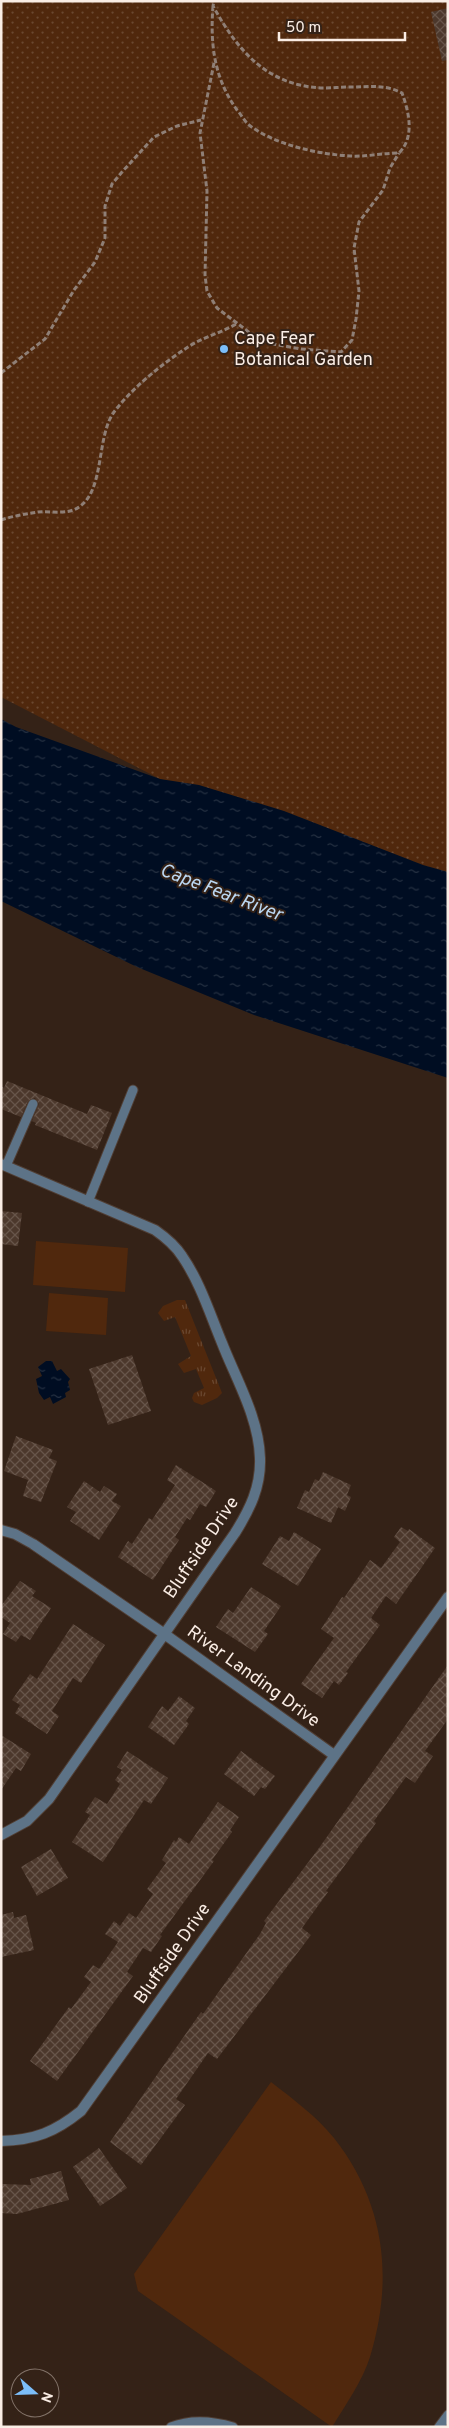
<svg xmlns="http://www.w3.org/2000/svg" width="449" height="2428" font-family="Overpass,sans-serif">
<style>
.grass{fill:url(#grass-tufts)}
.park{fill:url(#park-dots)}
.pitch{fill:#50280d}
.water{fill:url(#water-ripples)}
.building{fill:url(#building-cross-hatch)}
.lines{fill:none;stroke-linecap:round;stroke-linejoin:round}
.lane-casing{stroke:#503e34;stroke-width:11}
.street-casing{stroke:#503e34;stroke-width:12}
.path{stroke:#8f7f76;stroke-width:3;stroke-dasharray:5 2.5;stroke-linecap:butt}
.lane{stroke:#5d7387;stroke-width:9}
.street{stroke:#5d7387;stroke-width:10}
.poi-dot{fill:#7cbef9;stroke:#342217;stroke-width:2}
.labels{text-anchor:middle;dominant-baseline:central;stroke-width:4;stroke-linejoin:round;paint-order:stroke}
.poi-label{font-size:18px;fill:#faede5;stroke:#342217;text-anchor:start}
.street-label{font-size:18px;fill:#faede5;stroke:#342217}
.water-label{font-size:19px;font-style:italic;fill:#bbd7f2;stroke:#342217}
</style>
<defs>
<pattern id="grass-tufts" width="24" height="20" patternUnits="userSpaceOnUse" patternTransform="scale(1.25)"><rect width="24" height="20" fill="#50280d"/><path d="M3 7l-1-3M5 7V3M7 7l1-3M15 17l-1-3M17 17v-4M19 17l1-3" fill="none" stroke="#6a4830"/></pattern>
<pattern id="park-dots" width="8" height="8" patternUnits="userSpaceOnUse" patternTransform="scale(1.25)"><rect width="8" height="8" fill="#50280d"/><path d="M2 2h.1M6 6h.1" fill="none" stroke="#6a4830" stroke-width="1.8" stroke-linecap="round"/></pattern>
<pattern id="water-ripples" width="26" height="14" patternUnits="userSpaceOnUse" patternTransform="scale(1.25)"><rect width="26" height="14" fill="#000d22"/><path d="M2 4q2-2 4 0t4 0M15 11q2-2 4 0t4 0" fill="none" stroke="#263142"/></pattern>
<pattern id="building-cross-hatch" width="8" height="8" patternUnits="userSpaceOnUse" patternTransform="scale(1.25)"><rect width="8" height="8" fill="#4c382c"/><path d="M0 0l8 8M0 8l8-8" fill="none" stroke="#67554a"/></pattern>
</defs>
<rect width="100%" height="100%" fill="#342217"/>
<path class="grass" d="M 177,1300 L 185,1300 L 222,1393 L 217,1398 L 202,1405 L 194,1402 L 192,1398 L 194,1393 L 204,1388 L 196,1369 L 184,1373 L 178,1364 L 191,1356 L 175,1317 L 164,1321 L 158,1313 L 163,1306 Z"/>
<path class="park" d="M 1,1 L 448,1 L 448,874 L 160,779 L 1,697 Z"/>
<path class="pitch" d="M 36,1241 L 128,1248 L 125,1292 L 33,1285 Z
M 49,1293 L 108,1298 L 106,1335 L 46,1331 Z
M 271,2082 C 293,2099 316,2116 334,2138 C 385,2203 394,2278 370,2357 C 362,2382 346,2404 332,2427 L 138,2291 L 134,2274 Z"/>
<path class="water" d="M 1,719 L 16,727 L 160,779 L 199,785 L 284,811 L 423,865 L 448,872 L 448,1078 L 254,1015 L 137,967 L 1,901 Z
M 46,1361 L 52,1361 L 57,1371 L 61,1369 L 70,1379 L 68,1382 L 70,1390 L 65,1393 L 66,1397 L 53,1404 L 50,1397 L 44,1400 L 39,1393 L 36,1379 L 42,1376 L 38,1367 Z"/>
<path class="building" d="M 448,8 L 448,60 L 442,61 L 431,12 Z
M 7,1081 L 87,1114 L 91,1105 L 112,1113 L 97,1150 L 35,1125 L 36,1123 L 32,1121 L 39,1104 L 35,1098 L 28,1101 L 21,1117 L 1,1109 L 1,1086 L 4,1088 Z
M 1,1211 L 22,1213 L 18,1246 L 1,1244 Z
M 132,1355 L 151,1411 L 108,1425 L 89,1369 Z
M 16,1436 L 53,1450 L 49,1458 L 57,1461 L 41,1502 L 23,1496 L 28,1480 L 4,1471 Z
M 176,1465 L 216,1491 L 206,1507 L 200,1504 L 190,1520 L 187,1518 L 175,1537 L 179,1540 L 153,1580 L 118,1557 L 128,1541 L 132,1544 L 149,1518 L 152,1520 L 175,1485 L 167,1480 Z
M 323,1472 L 351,1485 L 347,1495 L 351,1497 L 345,1511 L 338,1507 L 331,1523 L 297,1508 L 305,1490 L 309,1492 L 315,1479 L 319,1481 Z
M 84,1481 L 100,1492 L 104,1486 L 117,1494 L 112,1501 L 121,1506 L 99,1540 L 70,1521 L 76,1512 L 67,1507 Z
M 401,1527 L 408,1531 L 409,1529 L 435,1548 L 396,1604 L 386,1596 L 371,1618 L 380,1625 L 346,1672 L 348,1673 L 339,1685 L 334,1681 L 322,1698 L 301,1684 L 334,1638 L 321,1629 L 342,1597 L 344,1598 L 370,1560 L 381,1568 L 400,1542 L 394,1537 Z
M 294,1532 L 321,1549 L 298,1586 L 262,1564 L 280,1536 L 289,1541 Z
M 20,1581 L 36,1591 L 32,1596 L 51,1608 L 30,1640 L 21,1635 L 16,1642 L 3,1634 L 10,1623 L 1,1617 L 1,1606 Z
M 251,1587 L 281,1606 L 264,1631 L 268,1634 L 255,1652 L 216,1627 L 228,1609 L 233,1613 Z
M 73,1624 L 105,1645 L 81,1683 L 73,1678 L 52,1711 L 59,1716 L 47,1734 L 15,1713 L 20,1705 L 12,1700 L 30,1674 L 37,1679 Z
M 448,1665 L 448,1719 L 425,1751 L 433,1756 L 415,1783 L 406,1777 L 374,1821 L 376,1823 L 326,1891 L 328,1892 L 302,1928 L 311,1935 L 217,2059 L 208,2053 L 176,2099 L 185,2105 L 141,2165 L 110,2142 L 201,2012 L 203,2014 L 260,1934 L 266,1923 L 264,1921 L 319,1848 Z
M 179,1696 L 195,1708 L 186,1721 L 189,1724 L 174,1745 L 148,1727 L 162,1706 L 168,1711 Z
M 1,1735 L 31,1754 L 21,1771 L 16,1768 L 1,1790 Z
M 127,1751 L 168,1778 L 151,1804 L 144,1800 L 103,1862 L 72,1842 L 90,1815 L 85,1812 L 95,1797 L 107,1804 L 120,1784 L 115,1780 L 122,1770 L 117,1767 Z
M 241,1751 L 275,1776 L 265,1789 L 261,1787 L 254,1796 L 224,1774 Z
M 218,1802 L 239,1817 L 230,1830 L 232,1832 L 212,1860 L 214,1861 L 160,1935 L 162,1936 L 151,1952 L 143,1948 L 127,1972 L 133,1976 L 57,2081 L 30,2061 L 69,2007 L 71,2009 L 91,1982 L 84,1977 L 93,1965 L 99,1969 L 118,1942 L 105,1934 L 114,1921 L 120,1926 L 129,1913 L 136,1918 L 153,1894 L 147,1889 L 166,1863 L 162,1860 L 174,1840 L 176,1842 L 179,1837 L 189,1844 Z
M 51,1849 L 68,1878 L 37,1896 L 21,1867 Z
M 13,1912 L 14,1918 L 26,1915 L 34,1950 L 1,1957 L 1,1915 Z
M 99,2148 L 127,2188 L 100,2206 L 73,2167 Z
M 61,2171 L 69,2200 L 17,2214 L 1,2213 L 1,2184 L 31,2185 L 30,2179 Z"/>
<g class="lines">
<g class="lane-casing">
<path id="lane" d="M 6,1166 L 33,1104
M 88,1202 L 133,1090
M 171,2427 C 191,2419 213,2421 233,2427
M 439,2427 L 448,2415"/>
</g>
<g class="street-casing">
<path id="street" d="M 1,1164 L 155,1230 C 165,1237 175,1245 182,1256 C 200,1282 210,1314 222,1343 C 236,1379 259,1418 260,1458 C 261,1487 250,1509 235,1533 L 49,1799 L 27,1821 L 1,1835
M 1,1530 L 15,1534 L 33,1544 L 163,1633 L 334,1755
M 1,2141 C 35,2140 55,2132 81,2111 L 448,1597"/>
</g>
<path class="path" d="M 213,6 C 210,44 214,78 237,110 C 241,114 244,121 249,125 C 275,145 318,154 350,156 C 366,157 383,153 399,153 C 415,137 409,112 402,93 C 385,84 369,87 350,87 C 341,87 332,88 323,88 C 267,86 238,51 213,6 L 214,1
M 214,63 L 200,133 L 207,191 L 205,275 L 207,291 L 217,308 L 254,336 L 273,344 L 301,349 L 341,352 L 352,340 L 356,319 L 359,291 L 354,248 L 359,222 L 383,190 L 390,168 L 399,153
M 1,373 L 45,339 L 74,290 L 95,262 L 105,238 L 105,206 L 112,184 L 122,172 L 154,137 L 177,126 L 201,120
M 1,520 C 13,516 26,514 38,512 C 51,511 68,515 79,507 C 105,490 96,437 114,412 C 133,387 162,364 188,347 C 203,337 221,333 236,324"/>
<use href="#lane" class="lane"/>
<use href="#street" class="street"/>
</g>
<circle class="poi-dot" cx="224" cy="349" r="5"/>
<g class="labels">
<g class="poi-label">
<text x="234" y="339">Cape Fear<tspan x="234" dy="21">Botanical Garden</tspan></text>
</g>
<g class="street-label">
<text transform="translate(202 1548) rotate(-56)">Bluffside Drive</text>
<text transform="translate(253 1677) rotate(36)">River Landing Drive</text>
<text transform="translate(173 1954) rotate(-55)">Bluffside Drive</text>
</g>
<g class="water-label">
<text transform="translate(221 893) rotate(21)">Cape Fear River</text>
</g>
</g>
<rect width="449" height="2428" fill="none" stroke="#faede5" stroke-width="5"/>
<g transform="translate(35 2393) rotate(110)"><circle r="24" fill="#342217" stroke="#837369"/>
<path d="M0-4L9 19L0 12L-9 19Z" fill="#7cbef9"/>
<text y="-8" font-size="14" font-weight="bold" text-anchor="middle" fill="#faede5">N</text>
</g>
<path d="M279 32v8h126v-8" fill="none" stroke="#faede5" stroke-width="2.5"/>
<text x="286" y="32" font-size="15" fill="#faede5" stroke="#342217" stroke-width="4" paint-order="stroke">50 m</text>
</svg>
